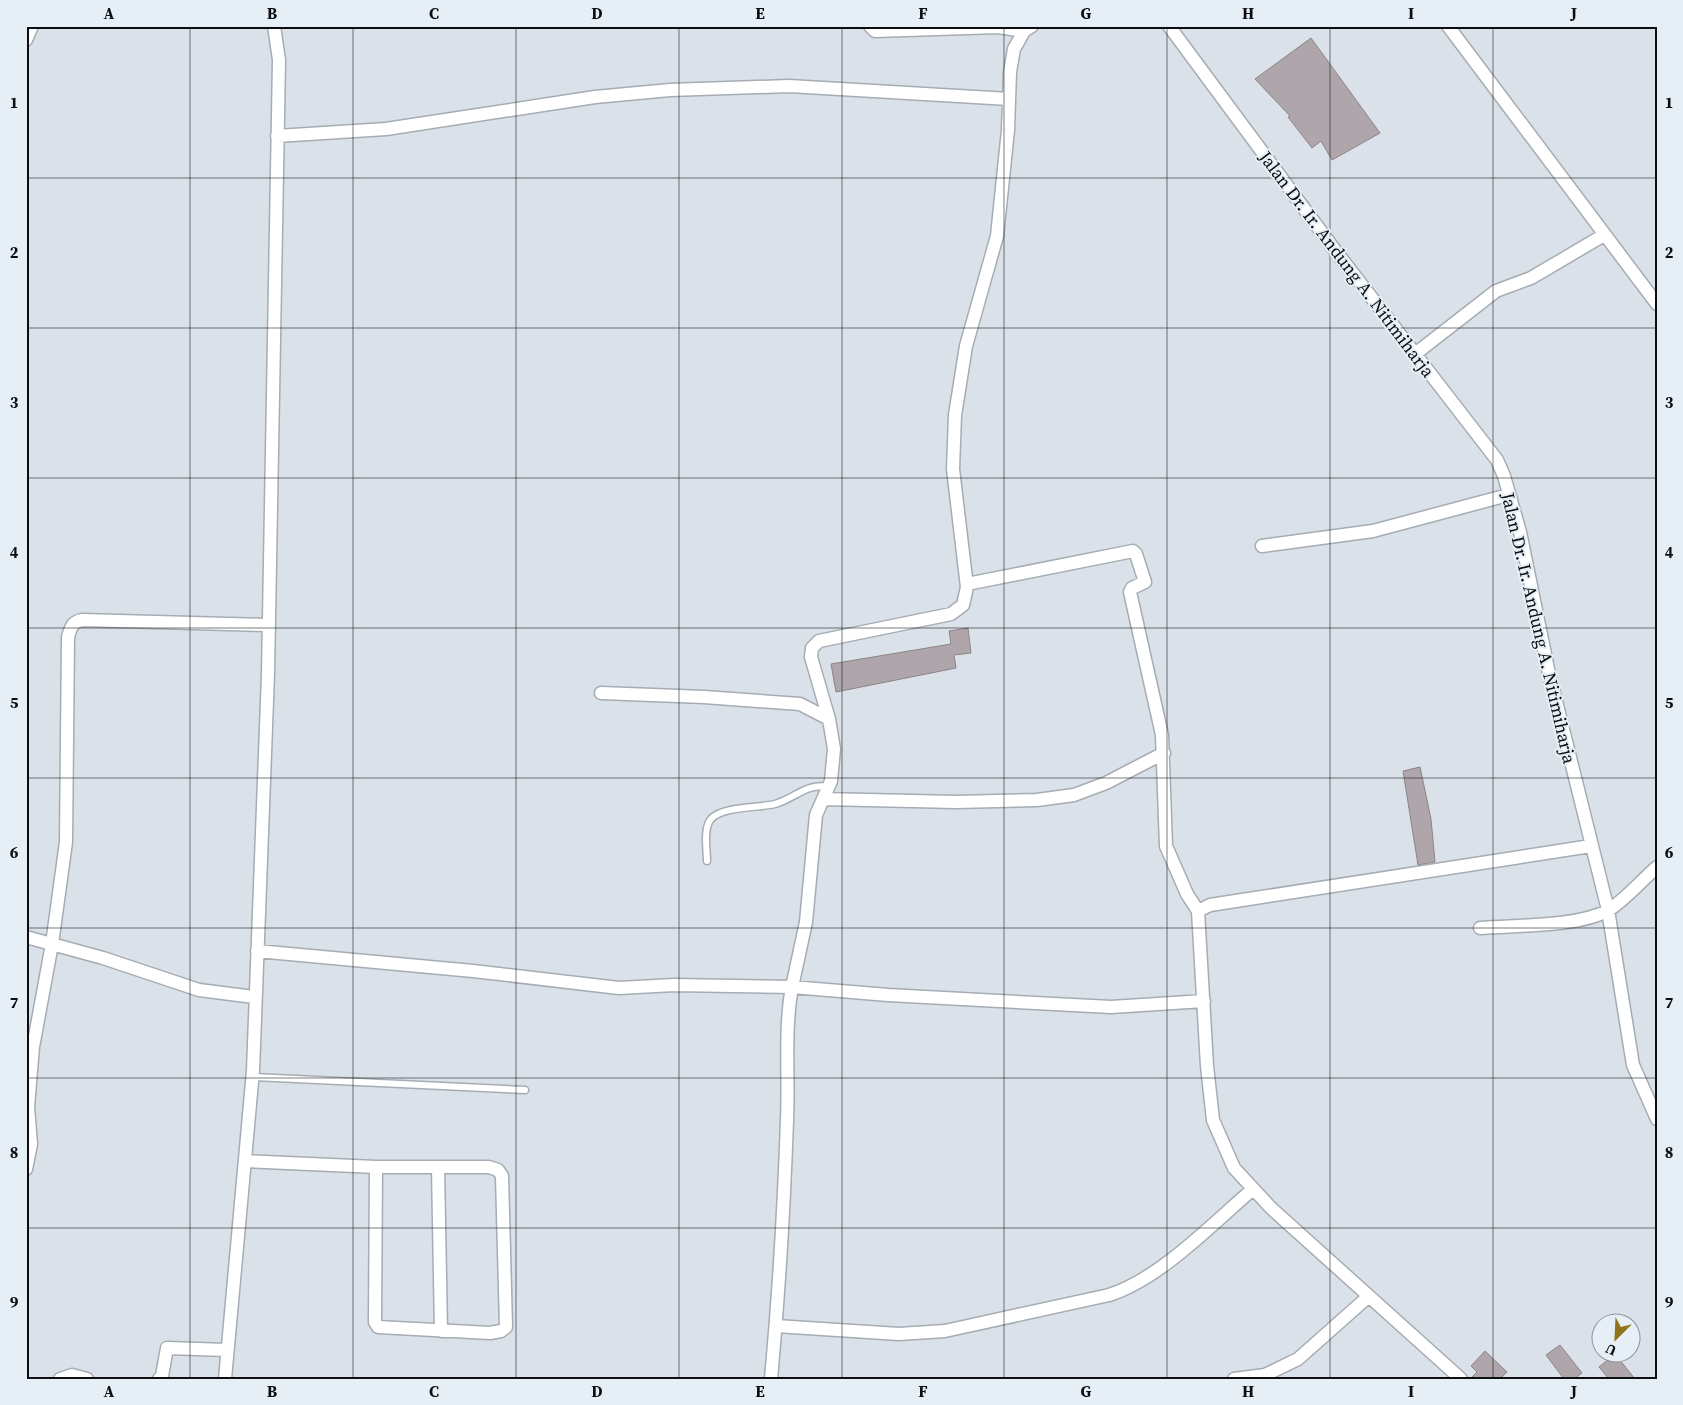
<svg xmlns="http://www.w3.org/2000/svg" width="1683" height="1405" font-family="'Source Serif 4',serif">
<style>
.building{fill:#afa6ac;stroke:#8c8389}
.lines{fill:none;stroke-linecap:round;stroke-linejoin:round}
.lane-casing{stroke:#a5acb3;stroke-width:9}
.street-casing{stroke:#a5acb3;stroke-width:15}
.lane{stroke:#fff;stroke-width:6}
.street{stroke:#fff;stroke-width:12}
.grid{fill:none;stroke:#0c0e11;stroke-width:1;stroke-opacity:0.55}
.labels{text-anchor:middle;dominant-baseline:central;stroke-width:4;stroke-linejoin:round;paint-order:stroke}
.street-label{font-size:18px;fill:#0c0e11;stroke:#e7eff6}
.neatline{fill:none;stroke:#0c0e11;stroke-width:2}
.grid-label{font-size:16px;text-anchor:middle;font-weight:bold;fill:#0c0e11}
</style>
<rect width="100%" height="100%" fill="#dae1e9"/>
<path class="building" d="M 1311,38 L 1380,133 L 1332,160 L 1321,141 L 1312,148 L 1288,117 L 1290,116 L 1255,79 Z
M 968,628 L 971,653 L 954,655 L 956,668 L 836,692 L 831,664 L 951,644 L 949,631 Z
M 1420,767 L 1431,819 L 1435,862 L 1418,865 L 1403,771 Z
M 1560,1345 L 1582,1373 L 1574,1379 L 1564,1379 L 1546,1355 Z
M 1485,1351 L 1507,1372 L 1500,1379 L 1470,1379 L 1477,1372 L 1471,1366 Z
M 1615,1354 L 1635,1379 L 1609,1379 L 1599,1367 Z"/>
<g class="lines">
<g class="lane-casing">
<path id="lane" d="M 707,861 C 707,850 703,828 711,819 C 722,806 759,808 775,804 C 796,798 805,783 829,787
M 252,1077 L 525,1090"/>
</g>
<g class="street-casing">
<path id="street" d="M 870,26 L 875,31 L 998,27 L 1024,31
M 1169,26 L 1334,249 L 1497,460 L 1504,476 L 1520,532 L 1548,669 L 1608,910 L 1633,1065 L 1657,1119
M 1448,26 L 1657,304
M 26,40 L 32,26
M 277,136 L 386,129 L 595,97 L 670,90 L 789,86 L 1009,99
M 1415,354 L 1496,291 L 1531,278 L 1604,235
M 1262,546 L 1373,531 L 1508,495
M 967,584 L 1128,552 L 1133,551 L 1136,554 L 1145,582 L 1132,588 L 1130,592 L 1162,735 L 1166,846 L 1187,894 L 1198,911
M 601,693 L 704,697 L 800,704 L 829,719
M 823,799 L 956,802 L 1037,800 L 1074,795 L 1106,783 L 1164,753
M 1480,928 C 1516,925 1576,927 1607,911 C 1623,902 1642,880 1657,867
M 26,937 L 103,958 L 199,990 L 254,997
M 257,951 L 473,971 L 619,988 L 674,985 L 792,987 L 806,922 L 816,815 L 831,781 L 834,749 L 829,719 L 811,657 L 812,648 L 819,641 L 951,614 L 963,605 L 967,587 L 953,469 L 955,415 L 966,346 L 997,236 L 1008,130 L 1010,72 L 1014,49 L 1024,31 L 1032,26
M 245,1161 L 376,1167 L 489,1167 L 498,1170 L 502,1176 L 506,1327 L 501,1331 L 490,1333 L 378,1327 L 375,1322 L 376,1167
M 438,1168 L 441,1331
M 26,1169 L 31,1144 L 28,1107 L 33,1047 L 52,944 L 66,842 L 68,637 C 71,627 72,622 82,620 L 268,625
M 776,1326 L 899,1334 L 945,1331 L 1109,1295 C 1160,1279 1212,1224 1253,1189
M 60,1379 L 72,1375 L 87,1379
M 159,1379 L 162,1376 L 167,1348 L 227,1350
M 225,1379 L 253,1071 L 268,674 L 279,60 L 274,26
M 771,1379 C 779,1292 784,1206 787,1120 C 789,1075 784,1030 792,987 L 888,995 L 1111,1007 L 1204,1001
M 1234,1379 L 1265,1375 L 1298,1359 L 1369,1296
M 1461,1379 L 1271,1208 L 1234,1168 L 1213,1120 L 1207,1066 L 1198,911 L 1210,905 L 1591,846"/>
</g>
<use href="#lane" class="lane"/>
<use href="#street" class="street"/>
</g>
<path class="grid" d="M 190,26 L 190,1379M 353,26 L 353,1379M 516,26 L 516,1379M 679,26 L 679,1379M 842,26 L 842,1379M 1004,26 L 1004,1379M 1167,26 L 1167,1379M 1330,26 L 1330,1379M 1493,26 L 1493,1379M 26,178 L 1657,178M 26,328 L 1657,328M 26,478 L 1657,478M 26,628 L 1657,628M 26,778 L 1657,778M 26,928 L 1657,928M 26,1078 L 1657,1078M 26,1228 L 1657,1228"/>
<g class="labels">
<g class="street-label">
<text transform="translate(1347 264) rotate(53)">Jalan Dr. Ir. Andung A. Nitimiharja</text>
<text transform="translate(1539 628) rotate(77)">Jalan Dr. Ir. Andung A. Nitimiharja</text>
</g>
</g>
<rect width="1683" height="1405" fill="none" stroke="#e7eff6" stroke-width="55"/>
<g transform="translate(1616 1338) rotate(204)"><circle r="24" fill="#e7eff6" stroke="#8f959a"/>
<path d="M0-4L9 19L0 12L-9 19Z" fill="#91741a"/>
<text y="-8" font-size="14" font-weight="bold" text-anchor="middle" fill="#0c0e11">U</text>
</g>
<rect x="28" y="28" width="1628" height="1350" class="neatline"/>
<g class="grid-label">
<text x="109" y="19">A</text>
<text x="272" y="19">B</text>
<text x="434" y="19">C</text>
<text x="597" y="19">D</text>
<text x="760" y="19">E</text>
<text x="923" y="19">F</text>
<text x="1086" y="19">G</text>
<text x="1248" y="19">H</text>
<text x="1411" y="19">I</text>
<text x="1574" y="19">J</text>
<text x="14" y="108">1</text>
<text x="1669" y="108">1</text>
<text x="14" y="258">2</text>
<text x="1669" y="258">2</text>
<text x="14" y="408">3</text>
<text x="1669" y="408">3</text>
<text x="14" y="558">4</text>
<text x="1669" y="558">4</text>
<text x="14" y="708">5</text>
<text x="1669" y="708">5</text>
<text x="14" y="858">6</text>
<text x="1669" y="858">6</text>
<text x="14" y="1008">7</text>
<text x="1669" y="1008">7</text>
<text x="14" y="1158">8</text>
<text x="1669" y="1158">8</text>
<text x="14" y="1308">9</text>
<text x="1669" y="1308">9</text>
<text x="109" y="1397">A</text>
<text x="272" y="1397">B</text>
<text x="434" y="1397">C</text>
<text x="597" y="1397">D</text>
<text x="760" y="1397">E</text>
<text x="923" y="1397">F</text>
<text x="1086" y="1397">G</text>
<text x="1248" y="1397">H</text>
<text x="1411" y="1397">I</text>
<text x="1574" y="1397">J</text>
</g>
</svg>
